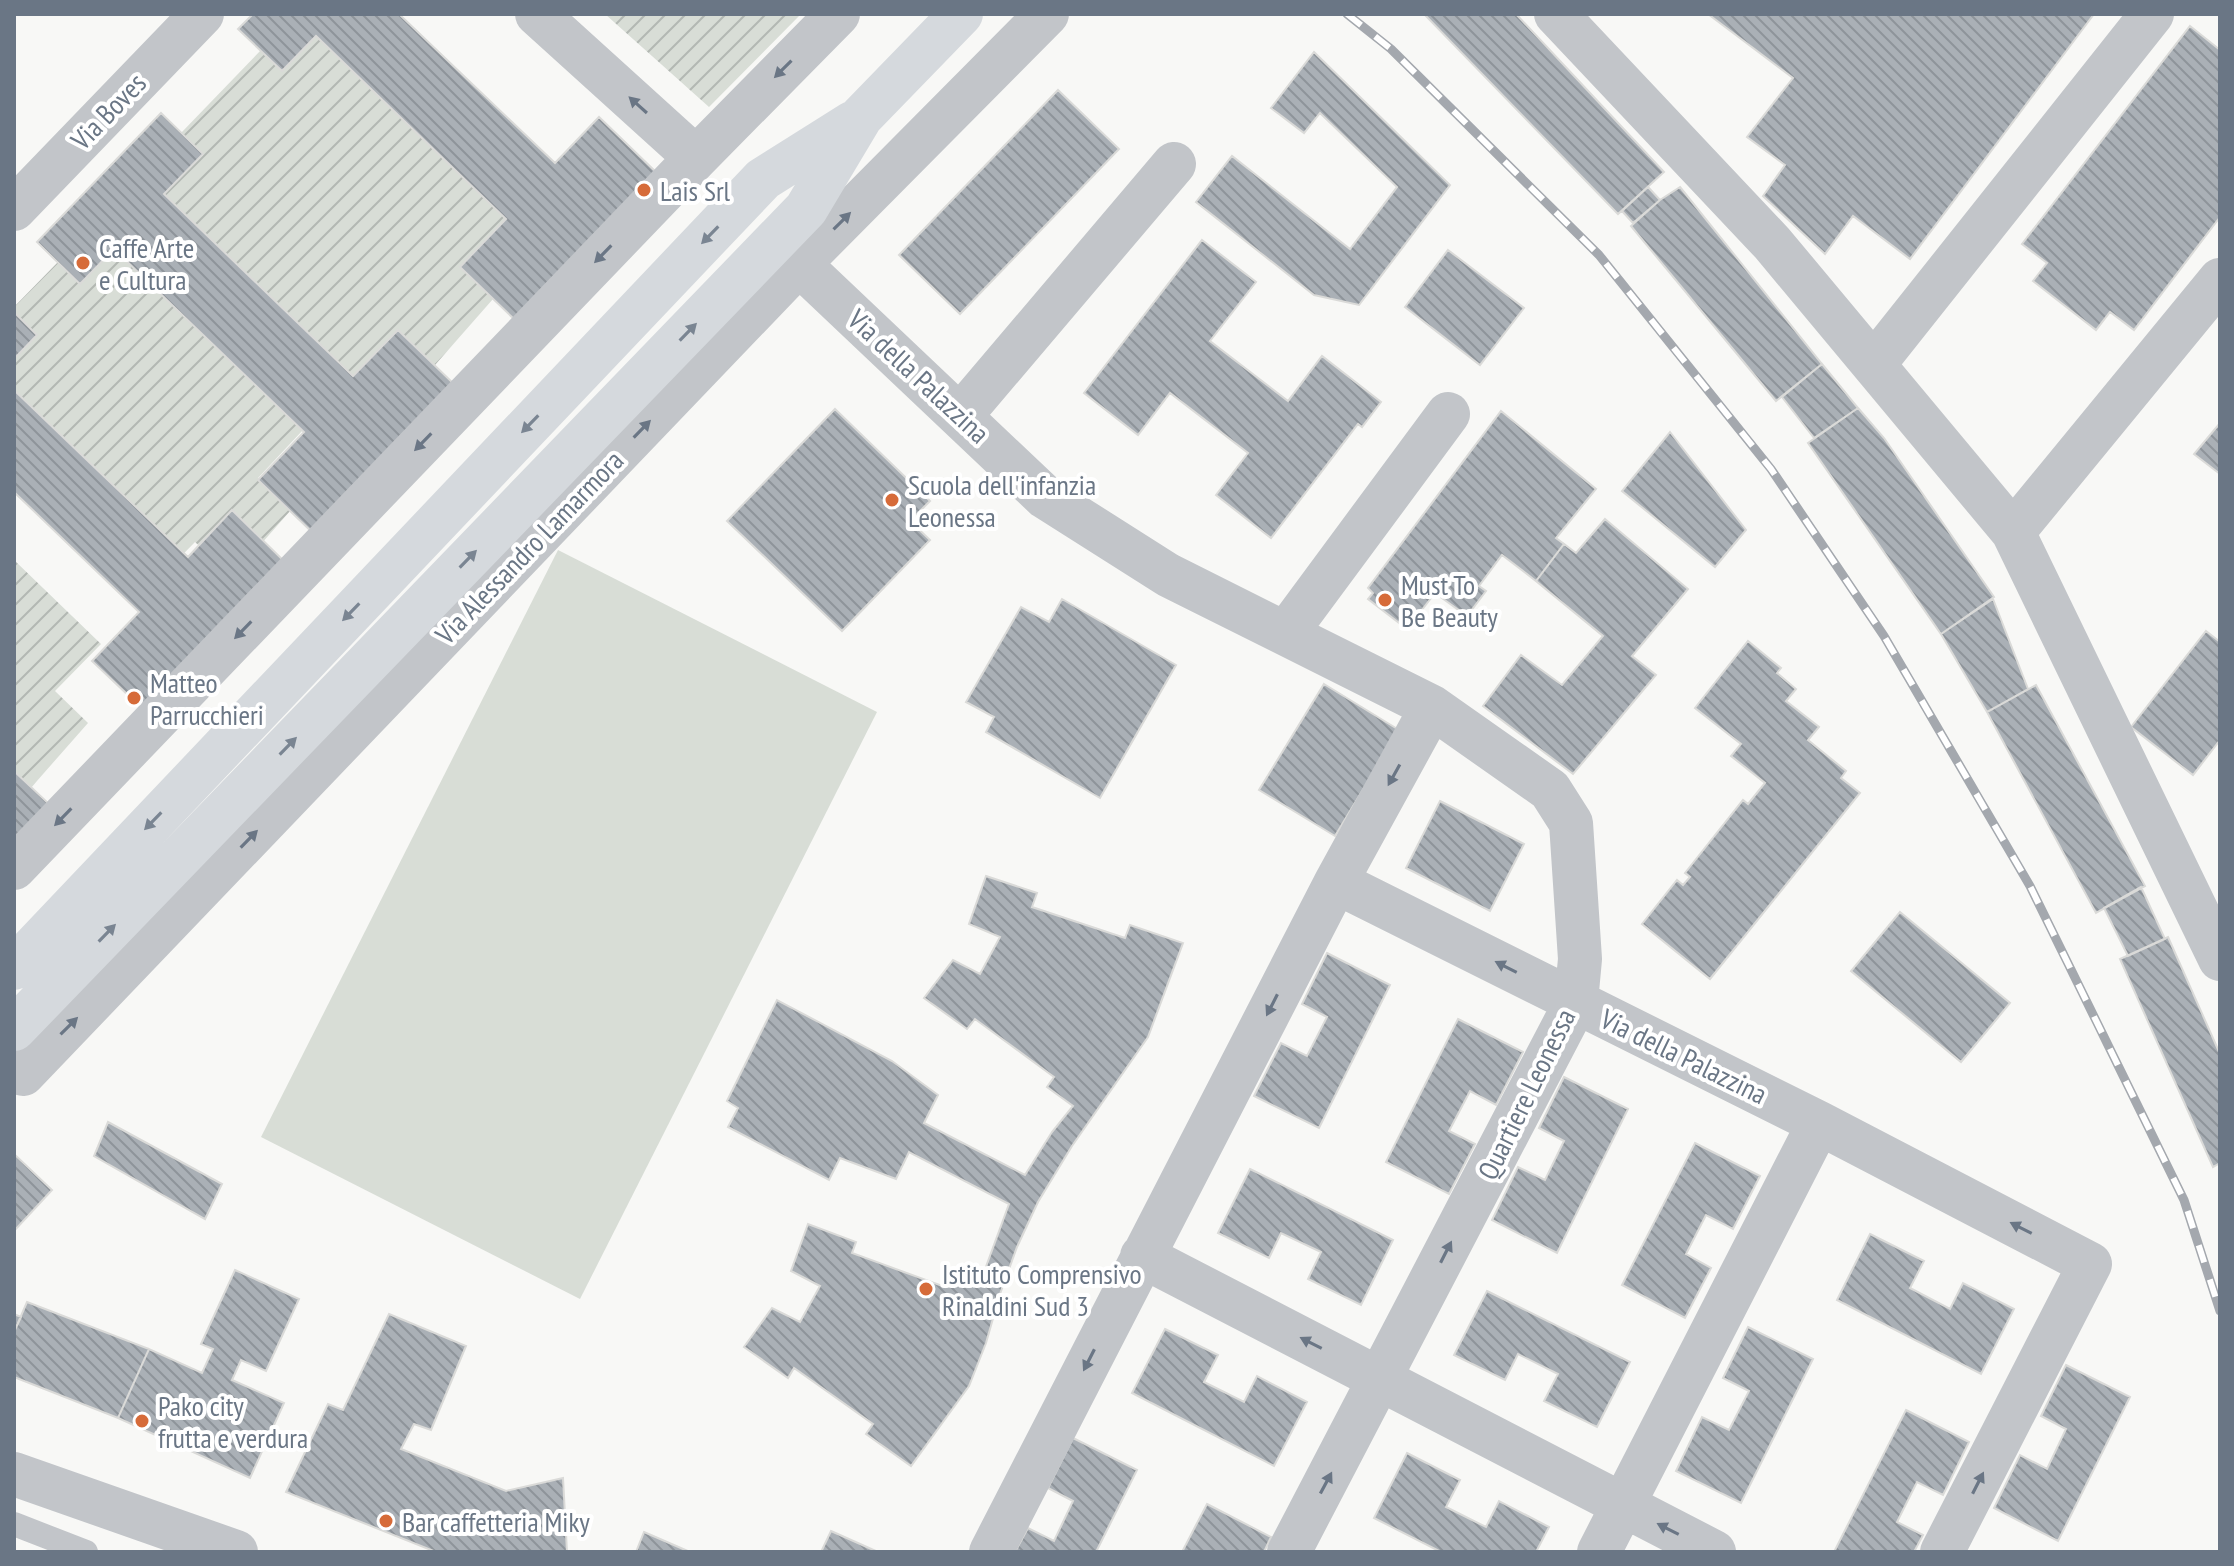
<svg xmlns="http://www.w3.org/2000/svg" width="2234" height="1566" font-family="'PT Sans Narrow',sans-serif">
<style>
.garden{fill:url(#garden-furrows)}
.pitch{fill:#d8ddd6}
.building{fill:url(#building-back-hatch);stroke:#dadad8;stroke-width:2}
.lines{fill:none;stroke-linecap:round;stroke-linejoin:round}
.service{stroke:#c2c5c9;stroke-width:24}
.minor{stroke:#c2c5c9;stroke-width:44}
.secondary{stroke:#d5d9dd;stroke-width:44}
.rail-casing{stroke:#a4a8ae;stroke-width:9}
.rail{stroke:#fff;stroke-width:6;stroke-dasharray:18;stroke-linecap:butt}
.oneway{fill:#6a7685}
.oneway2{fill:#7a8592}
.poi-dot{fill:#d66b39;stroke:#fff;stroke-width:3}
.labels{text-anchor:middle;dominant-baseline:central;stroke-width:8;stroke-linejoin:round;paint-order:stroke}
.street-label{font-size:28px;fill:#6a7685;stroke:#fff}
.poi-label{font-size:28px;fill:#6a7685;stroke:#fff;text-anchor:start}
</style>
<defs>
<pattern id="garden-furrows" width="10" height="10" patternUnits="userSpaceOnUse" patternTransform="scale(2)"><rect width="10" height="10" fill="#d8ddd6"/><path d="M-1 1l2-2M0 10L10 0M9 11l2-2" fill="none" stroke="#b3b8b3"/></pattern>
<pattern id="building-back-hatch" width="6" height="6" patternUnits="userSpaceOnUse" patternTransform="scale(2)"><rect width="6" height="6" fill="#aab0b6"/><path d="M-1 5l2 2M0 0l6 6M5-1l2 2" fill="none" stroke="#8e949a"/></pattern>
</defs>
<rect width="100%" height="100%" fill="#f8f8f6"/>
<path class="garden" d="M 605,14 L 801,14 L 709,107 Z
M 316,36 L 506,219 L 460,267 L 493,299 L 435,365 L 398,330 L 353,376 L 164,194 L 203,155 L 181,133 L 261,50 Z
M 113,247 L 303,430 L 258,478 L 291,510 L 232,577 L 195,542 L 151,587 L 14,456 L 14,307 L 58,262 Z
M 14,560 L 101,644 L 55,691 L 88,723 L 29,790 L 14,776 Z"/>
<path class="pitch" d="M 558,550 L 877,712 L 580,1299 L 261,1137 Z"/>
<path class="building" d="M 253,14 L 399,14 L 555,163 L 599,117 L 657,173 L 516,321 L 460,267 L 506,219 L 316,36 L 282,71 L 238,29 Z
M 1424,14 L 1516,14 L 1664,172 L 1618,214 Z
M 1708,14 L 2094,14 L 1910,259 L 1853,216 L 1825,254 L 1763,196 L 1785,165 L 1747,137 L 1793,78 Z
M 2190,26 L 2220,50 L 2220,217 L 2134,330 L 2110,312 L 2096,330 L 2033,281 L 2047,263 L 2022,244 Z
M 1314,52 L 1450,185 L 1359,305 L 1314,295 L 1196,202 L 1232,156 L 1350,249 L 1397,187 L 1320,113 L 1304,133 L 1271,108 Z
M 1058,90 L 1119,149 L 960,314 L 899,255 Z
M 161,113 L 203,154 L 164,194 L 353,376 L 398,330 L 456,386 L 314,534 L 258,480 L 304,432 L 114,249 L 80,284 L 37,242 Z
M 1648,187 L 1660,200 L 1633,223 L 1622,211 Z
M 1680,187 L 1822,364 L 1776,401 L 1631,226 L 1660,200 Z
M 1202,240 L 1256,282 L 1210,341 L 1288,401 L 1322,356 L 1381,402 L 1362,427 L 1358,424 L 1271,538 L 1216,495 L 1248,453 L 1170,393 L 1138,435 L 1084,393 Z
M 1448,250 L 1524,308 L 1480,365 L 1405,307 Z
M 14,312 L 37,335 L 14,359 Z
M 1822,364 L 1858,408 L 1814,438 L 1782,397 Z
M 14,390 L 188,557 L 232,510 L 290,567 L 148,714 L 92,661 L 139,612 L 14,492 Z
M 1858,408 L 1884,438 L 1994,597 L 1941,634 L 1808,443 Z
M 835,409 L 930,501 L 910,521 L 930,540 L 842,631 L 727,521 Z
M 1501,411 L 1596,489 L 1556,538 L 1564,544 L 1536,581 L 1502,555 L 1479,586 L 1486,591 L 1467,616 L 1435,593 L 1407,629 L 1368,599 L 1373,593 L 1368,588 Z
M 2220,423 L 2220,474 L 2194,454 Z
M 1670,432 L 1746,530 L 1715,567 L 1622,491 Z
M 1605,519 L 1688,589 L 1632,656 L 1656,675 L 1573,774 L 1483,706 L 1521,655 L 1562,685 L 1603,636 L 1536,581 L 1564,544 L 1576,553 Z
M 1062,599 L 1176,665 L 1100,798 L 986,732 L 994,717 L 966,702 L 1021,607 L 1049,622 Z
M 1993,599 L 2028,689 L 1987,712 L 1941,634 Z
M 2206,631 L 2220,642 L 2220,740 L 2193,775 L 2131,727 Z
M 1748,641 L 1781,668 L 1777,673 L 1796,689 L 1786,701 L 1819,727 L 1808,740 L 1846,771 L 1841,778 L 1860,793 L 1710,979 L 1642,924 L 1677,880 L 1683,885 L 1690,877 L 1685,873 L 1743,800 L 1748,804 L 1765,783 L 1731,756 L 1741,744 L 1695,708 Z
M 1324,684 L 1399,730 L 1335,836 L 1259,790 Z
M 2036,685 L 2145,886 L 2096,913 L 1987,712 Z
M 14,771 L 50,805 L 14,843 Z
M 1440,801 L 1524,844 L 1490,911 L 1406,868 Z
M 986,876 L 1037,893 L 1032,907 L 1125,938 L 1130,925 L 1183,943 L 1148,1037 L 1072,1146 L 1038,1202 L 1017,1247 L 1000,1294 L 986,1343 L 969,1386 L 911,1466 L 866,1434 L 873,1424 L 794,1368 L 788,1378 L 744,1347 L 772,1308 L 800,1322 L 820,1286 L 791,1271 L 808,1224 L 856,1242 L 852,1253 L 945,1287 L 950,1271 L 980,1283 L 1009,1204 L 909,1152 L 896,1179 L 840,1158 L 829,1180 L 728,1127 L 738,1108 L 727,1101 L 777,1000 L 892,1061 L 938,1095 L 924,1123 L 1025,1175 L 1052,1132 L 1073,1106 L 1047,1087 L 1054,1077 L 975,1019 L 967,1029 L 924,998 L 953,960 L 980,974 L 1000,937 L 969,924 Z
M 2141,887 L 2165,939 L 2128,956 L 2104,908 Z
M 1900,912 L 2010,1003 L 1961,1062 L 1851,971 Z
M 2168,937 L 2220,1054 L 2220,1163 L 2213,1167 L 2120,959 Z
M 1327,953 L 1390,985 L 1319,1128 L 1254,1096 L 1281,1043 L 1307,1056 L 1327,1017 L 1302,1004 Z
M 1458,1019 L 1523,1052 L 1496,1105 L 1470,1091 L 1449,1131 L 1475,1144 L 1449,1194 L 1386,1162 Z
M 1564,1077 L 1628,1109 L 1557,1253 L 1492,1220 L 1518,1167 L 1545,1180 L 1564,1141 L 1539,1128 Z
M 108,1122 L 222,1184 L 205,1219 L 94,1156 Z
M 1695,1143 L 1760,1176 L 1733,1229 L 1706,1215 L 1686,1254 L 1711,1268 L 1685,1318 L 1622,1285 Z
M 14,1154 L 52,1190 L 14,1231 Z
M 1250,1169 L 1393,1240 L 1361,1305 L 1308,1279 L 1321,1252 L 1281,1233 L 1269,1258 L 1218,1233 Z
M 1870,1234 L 1924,1261 L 1910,1288 L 1950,1309 L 1963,1283 L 2014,1309 L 1981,1374 L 1837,1300 Z
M 235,1270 L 299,1299 L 266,1371 L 241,1360 L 232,1380 L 284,1403 L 250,1478 L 118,1418 L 149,1349 L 202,1373 L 213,1349 L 201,1344 Z
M 1487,1291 L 1630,1362 L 1597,1427 L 1544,1401 L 1558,1374 L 1518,1354 L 1505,1380 L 1454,1355 Z
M 27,1302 L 149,1349 L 118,1418 L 14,1377 L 14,1332 Z
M 14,1314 L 21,1317 L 14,1332 Z
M 389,1314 L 466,1346 L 431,1430 L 414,1424 L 401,1449 L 506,1491 L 563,1478 L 567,1552 L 436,1552 L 286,1492 L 328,1404 L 343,1410 Z
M 1748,1327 L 1813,1359 L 1741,1503 L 1676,1471 L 1702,1417 L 1729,1430 L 1749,1391 L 1723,1378 Z
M 1165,1329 L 1218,1355 L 1204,1382 L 1244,1402 L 1257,1376 L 1307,1402 L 1274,1466 L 1132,1393 Z
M 2066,1365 L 2130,1397 L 2058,1541 L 1994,1508 L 2020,1455 L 2047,1469 L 2066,1429 L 2041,1416 Z
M 1906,1410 L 1969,1442 L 1943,1495 L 1917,1482 L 1897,1522 L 1923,1535 L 1914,1552 L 1834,1552 Z
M 1073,1438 L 1137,1470 L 1096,1552 L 1015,1552 L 1028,1528 L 1054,1541 L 1073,1501 L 1048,1488 Z
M 1407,1453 L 1460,1480 L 1446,1507 L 1486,1527 L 1499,1501 L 1549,1527 L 1536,1552 L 1441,1552 L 1374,1518 Z
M 1207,1504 L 1271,1537 L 1264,1552 L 1182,1552 Z
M 831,1531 L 878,1552 L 821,1552 Z
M 644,1532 L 690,1552 L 636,1552 Z"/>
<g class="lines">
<path class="service" d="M 14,1524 L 86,1552"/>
<path class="minor" d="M 537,14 L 696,158
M 1556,14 L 1772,243 L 2013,532 L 2220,959
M 14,209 L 202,14
M 799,264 L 1045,497 L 1168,575 L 1432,707 L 1550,790 L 1571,823 L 1580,959 L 1576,1002 L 1289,1552
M 1874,364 L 2152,14
M 961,415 L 1174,164
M 2013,532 L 2220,280
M 1286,633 L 1448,414
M 14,868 L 696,158 L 838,14
M 1336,882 L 1819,1123 L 2090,1264 L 1942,1552
M 14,1067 L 23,1074 L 799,264 L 1047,14
M 1142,1256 L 1714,1552
M 14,1474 L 236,1552
M 991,1552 L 1336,882 L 1432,707
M 1599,1552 L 1819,1123"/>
<path class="secondary" d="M 14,968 L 763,179 L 852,123
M 14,1029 L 806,209 L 861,117 L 961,14"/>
<g class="rail-casing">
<path id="rail" d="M 1347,14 L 1391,49 L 1599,255 L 1771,469 L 1884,636 L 2030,886 L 2184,1200 L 2220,1311"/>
</g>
<use href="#rail" class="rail"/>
</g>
<defs><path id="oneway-solid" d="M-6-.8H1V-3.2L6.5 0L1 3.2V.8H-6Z" transform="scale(2)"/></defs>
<g class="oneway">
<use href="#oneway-solid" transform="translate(783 69) rotate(135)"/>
<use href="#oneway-solid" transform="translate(638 105) rotate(-138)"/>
<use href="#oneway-solid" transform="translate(842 221) rotate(-45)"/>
<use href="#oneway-solid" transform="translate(603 254) rotate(134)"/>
<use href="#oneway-solid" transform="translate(642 429) rotate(-46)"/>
<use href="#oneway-solid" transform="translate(423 442) rotate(134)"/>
<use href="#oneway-solid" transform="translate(243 630) rotate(134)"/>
<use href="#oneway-solid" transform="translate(1394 775) rotate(119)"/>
<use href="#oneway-solid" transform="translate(63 817) rotate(134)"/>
<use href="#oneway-solid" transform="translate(249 839) rotate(-46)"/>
<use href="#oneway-solid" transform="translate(1506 967) rotate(-153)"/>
<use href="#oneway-solid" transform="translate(1272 1005) rotate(117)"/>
<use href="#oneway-solid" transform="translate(69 1026) rotate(-45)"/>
<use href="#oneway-solid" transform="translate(2021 1228) rotate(-153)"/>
<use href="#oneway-solid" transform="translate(1446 1252) rotate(-63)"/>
<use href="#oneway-solid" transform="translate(1311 1343) rotate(-153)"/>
<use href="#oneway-solid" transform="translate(1089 1360) rotate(117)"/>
<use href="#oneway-solid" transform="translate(1326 1483) rotate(-62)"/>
<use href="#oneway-solid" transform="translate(1978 1483) rotate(-63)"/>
<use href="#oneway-solid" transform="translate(1668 1529) rotate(-153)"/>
</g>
<g class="oneway2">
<use href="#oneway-solid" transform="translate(710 235) rotate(134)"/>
<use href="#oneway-solid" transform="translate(688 332) rotate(-46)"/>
<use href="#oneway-solid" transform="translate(530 424) rotate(134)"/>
<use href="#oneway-solid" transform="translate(468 559) rotate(-46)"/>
<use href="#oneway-solid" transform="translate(351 612) rotate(134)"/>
<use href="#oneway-solid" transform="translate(288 746) rotate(-46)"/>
<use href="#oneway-solid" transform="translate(153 821) rotate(134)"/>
<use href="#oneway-solid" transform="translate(107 933) rotate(-46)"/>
</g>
<g class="poi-dot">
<circle cx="644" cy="190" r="8"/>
<circle cx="83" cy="263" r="8"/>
<circle cx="892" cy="500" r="8"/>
<circle cx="1385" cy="600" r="8"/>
<circle cx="134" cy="698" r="8"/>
<circle cx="926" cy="1289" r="8"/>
<circle cx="142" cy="1421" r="8"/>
<circle cx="386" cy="1521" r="8"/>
</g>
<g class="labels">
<g class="street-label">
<text transform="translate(108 111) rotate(-46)">Via Boves</text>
<text transform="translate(919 376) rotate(43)">Via della Palazzina</text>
<text transform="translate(529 547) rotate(-46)">Via Alessandro Lamarmora</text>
<text transform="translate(1684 1056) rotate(26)">Via della Palazzina</text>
<text transform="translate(1526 1094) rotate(-64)">Quartiere Leonessa</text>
</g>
<g class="poi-label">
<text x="660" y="190">Lais Srl</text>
<text x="99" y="247">Caffe Arte<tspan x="99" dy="32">e Cultura</tspan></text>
<text x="908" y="484">Scuola dell'infanzia<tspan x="908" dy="32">Leonessa</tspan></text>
<text x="1401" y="584">Must To<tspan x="1401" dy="32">Be Beauty</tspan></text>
<text x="150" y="682">Matteo<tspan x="150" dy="32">Parrucchieri</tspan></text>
<text x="942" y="1273">Istituto Comprensivo<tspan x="942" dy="32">Rinaldini Sud 3</tspan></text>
<text x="158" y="1405">Pako city<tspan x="158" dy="32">frutta e verdura</tspan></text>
<text x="402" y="1521">Bar caffetteria Miky</text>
</g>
</g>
<rect width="2234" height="1566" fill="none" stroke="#6a7685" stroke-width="32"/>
</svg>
